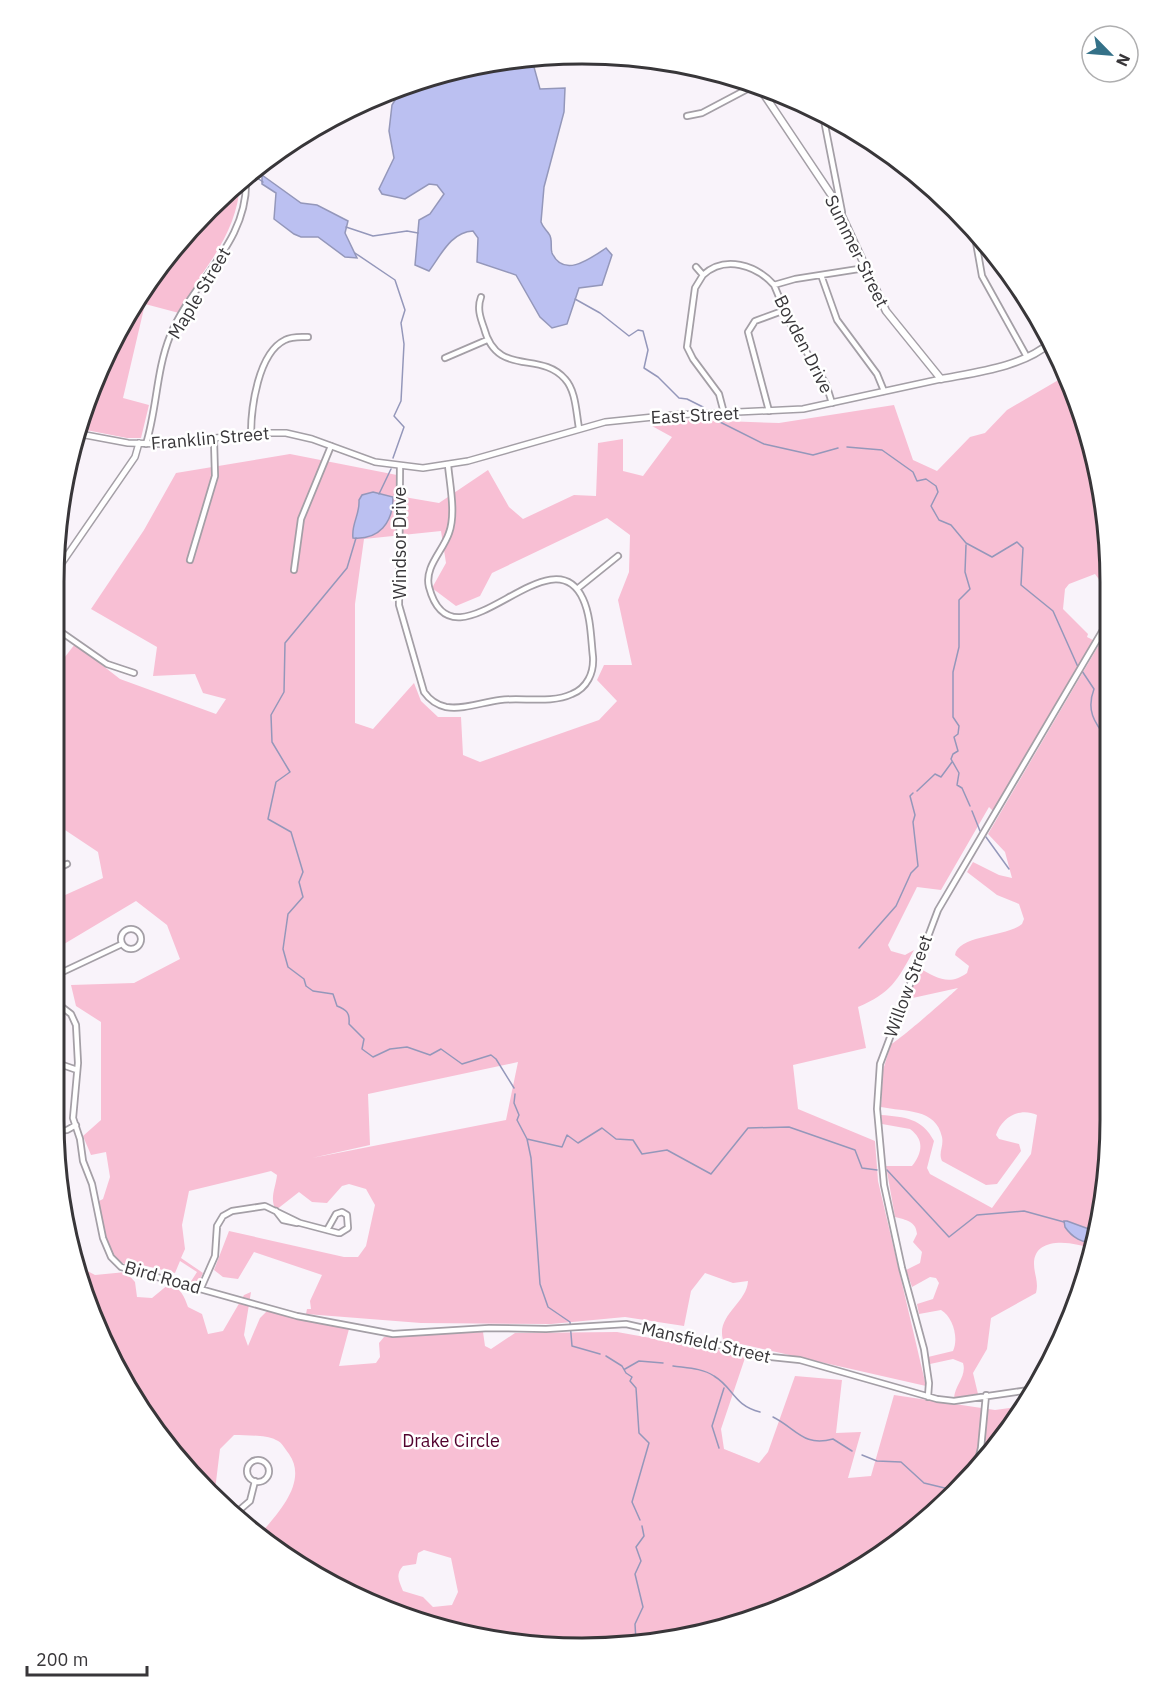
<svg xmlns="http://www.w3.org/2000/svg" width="1164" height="1702" font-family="'IBM Plex Sans',sans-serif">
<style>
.green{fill:#f8bfd4;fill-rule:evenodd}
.water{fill:#bbc0f1;stroke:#9497ba;stroke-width:1.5}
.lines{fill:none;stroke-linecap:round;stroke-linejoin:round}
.stream{stroke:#9497ba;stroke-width:1.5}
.minor-casing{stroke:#a49fa6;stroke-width:8}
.tertiary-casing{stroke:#a49fa6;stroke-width:8}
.secondary-casing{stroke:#a49fa6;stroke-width:9}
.minor{stroke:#fff;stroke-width:4.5}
.tertiary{stroke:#fff;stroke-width:5}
.secondary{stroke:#fff;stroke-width:6}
.labels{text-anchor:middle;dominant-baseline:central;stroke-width:5;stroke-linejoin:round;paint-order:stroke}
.street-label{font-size:18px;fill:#383639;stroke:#fff}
.park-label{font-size:18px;fill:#52022e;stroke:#fff}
.rim{fill:none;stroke:#383639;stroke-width:3}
</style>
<rect width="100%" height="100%" fill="#f9f3fa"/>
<path class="green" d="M 240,183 C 238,220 221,247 200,277 L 202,279 L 179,313 L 145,304 L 123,398 L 149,405 L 141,438 L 127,438 L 81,429 L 109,348 L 208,209 Z
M 1067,375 L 1100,479 L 1109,569 L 1106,570 L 1109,575 L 1110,594 L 1095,574 L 1069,584 L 1065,589 L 1063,609 L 1088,634 L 1087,637 L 1093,640 L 993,811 L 989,807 L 941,890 L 917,887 L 888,945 L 891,951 L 905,955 L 914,950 C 897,981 891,993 858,1007 L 866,1048 L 793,1065 L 798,1109 L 875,1141 L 878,1181 L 926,1386 L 723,1340 C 716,1315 747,1303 748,1281 L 733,1283 L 705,1273 L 691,1291 L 684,1326 L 625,1317 L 551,1324 L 421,1323 L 306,1314 L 307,1309 L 311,1309 L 310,1301 L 322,1275 L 254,1252 L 238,1279 L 223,1277 L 214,1270 L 229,1231 L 344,1257 L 358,1257 L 366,1246 L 375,1205 L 366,1189 L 349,1184 L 342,1186 L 327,1203 L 312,1202 L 299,1192 L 276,1210 C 269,1199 276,1187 277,1175 L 271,1171 L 189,1191 L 182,1225 L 185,1249 L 181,1258 L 203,1273 L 198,1283 L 190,1283 L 197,1272 L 180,1261 L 175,1273 L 138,1264 L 136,1269 C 103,1259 103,1231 97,1202 L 103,1199 L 110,1177 L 106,1152 L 91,1155 L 83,1136 L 101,1120 L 101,1022 L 76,1006 L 71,985 L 134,983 L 180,959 L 167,925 L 136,901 L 54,950 L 54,900 L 103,878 L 98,852 L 62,828 L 54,831 L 54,671 L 75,644 L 120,679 L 216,714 L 226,699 L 203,693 L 195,674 L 153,676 L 157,647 L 91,609 L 144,530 L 176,473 L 290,454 L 402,476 L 404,497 L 439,503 L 488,470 L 509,507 L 523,519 L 574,495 L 596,496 L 598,443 L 623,439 L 623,471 L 643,476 L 672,437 L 652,426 L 669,419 L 779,423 L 894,405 L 913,460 L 937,471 L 970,437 L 985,433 L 1007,410 ZM 607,518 L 630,535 L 629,572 L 618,600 L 632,665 L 604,665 L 597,680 L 617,701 L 599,720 L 480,762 L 463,755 L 461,717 L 438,717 L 421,701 L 414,683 L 373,729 L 355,723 L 355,604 L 364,539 L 441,531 L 446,563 L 432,588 L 456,606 L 480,596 L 492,573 ZM 518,1062 L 506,1120 L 312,1158 L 370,1145 L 368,1094 Z
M 1110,626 L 1110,1120 L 1100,1223 L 1097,1232 L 1067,1221 L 1065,1227 C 1071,1236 1084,1246 1094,1240 L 1091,1249 C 1075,1242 1034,1235 1034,1264 C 1034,1274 1039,1282 1036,1293 L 991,1318 L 987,1349 L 973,1373 L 978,1394 L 954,1398 C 955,1385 967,1376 963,1363 L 953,1359 L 930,1364 L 928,1357 L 953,1351 C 959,1338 953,1317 941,1310 L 919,1314 L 917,1304 L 933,1299 L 939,1283 L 936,1278 L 930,1277 L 912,1287 L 906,1270 L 920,1263 L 922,1252 L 913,1242 L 917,1234 C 916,1221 906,1220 895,1217 L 886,1166 L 912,1166 C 922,1153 925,1140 910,1129 L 882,1124 L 881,1115 C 905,1117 922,1118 934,1141 L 927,1168 L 930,1174 L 992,1208 L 1031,1154 L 1037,1115 C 1020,1107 1002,1117 996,1135 L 999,1139 L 1019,1144 L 1021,1151 L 997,1184 L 986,1185 L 942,1161 C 938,1153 944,1146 942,1137 C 936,1108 905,1112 881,1107 L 883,1070 L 891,1044 C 896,1043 951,995 958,988 L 908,999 L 919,968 C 937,978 949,986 967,973 L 969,966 L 955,955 C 958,935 1007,937 1022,924 L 1024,919 L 1019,904 L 997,895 L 967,872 L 973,862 L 999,875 L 1012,878 L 1005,852 L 988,834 Z
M 78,1266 L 95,1275 L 126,1272 L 135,1282 L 137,1297 L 152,1298 L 169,1284 C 181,1288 184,1296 188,1307 L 202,1314 L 208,1334 L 223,1331 L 244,1295 L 251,1292 L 244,1335 L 248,1346 L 260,1318 L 271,1307 L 349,1329 L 339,1366 L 376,1363 L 380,1357 L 379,1343 L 384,1337 L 483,1332 L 485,1346 L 491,1349 L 515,1333 L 617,1332 L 746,1355 L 721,1429 L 724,1449 L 759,1463 L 768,1452 L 795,1376 L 842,1380 L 836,1433 L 861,1432 L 848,1478 L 871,1476 L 894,1395 L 995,1410 L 1017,1407 L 956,1493 L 846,1577 L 685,1638 L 547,1647 L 380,1608 L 260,1539 L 249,1526 L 262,1532 C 279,1512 308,1481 289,1454 C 285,1449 282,1442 276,1440 C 265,1434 246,1436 234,1435 L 220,1449 L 215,1490 L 143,1414 L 82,1289 ZM 424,1550 L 451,1558 L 458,1592 L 452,1605 L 433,1607 L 423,1597 L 403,1591 C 399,1581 395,1575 403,1566 L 416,1564 L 418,1553 Z"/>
<path class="water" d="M 527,59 L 534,67 L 540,89 L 565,88 L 564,112 L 544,187 L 541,222 C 543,228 546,229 549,234 C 553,239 550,247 552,253 C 564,279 591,258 606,248 L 612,255 L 602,285 L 579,288 L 567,324 L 552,328 L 540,317 L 516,275 L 477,262 L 478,238 L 473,231 C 451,232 441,255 429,271 L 415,265 L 419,220 L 430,214 L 444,194 L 437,185 L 429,184 L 405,199 L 382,194 L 379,189 L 394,158 L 389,131 L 392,105 L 403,87 L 479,64 Z
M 262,175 L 301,203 L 317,205 L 348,221 L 345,233 L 357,258 L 345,257 L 318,237 L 301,237 L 294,234 L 274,219 L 276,193 L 262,184 Z
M 373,492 L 393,497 C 393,523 379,540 353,538 C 351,524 360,515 359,500 L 362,495 Z
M 1067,1221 L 1097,1232 L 1094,1240 C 1084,1246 1071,1236 1065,1227 L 1064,1221 Z"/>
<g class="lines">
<path class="stream" d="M 253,175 L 263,182
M 346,227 L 373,236 L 407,231 L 418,233
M 355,253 L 395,280 L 405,310 L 401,323 L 404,344 L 401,401 L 394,416 L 404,427 L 393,458
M 575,299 L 600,313 L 629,336 L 638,330 L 643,331 L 648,350 L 644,368 L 658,377 L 679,398 L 687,399 L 703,407
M 714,419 L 764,444 L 813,455 L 838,448
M 847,447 L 882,450 L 913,472 L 917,481 L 926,479 L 936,486 L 938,492 L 931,506 L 939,520 L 951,525 L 966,543 L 992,557 L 1017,542 L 1023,548 L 1021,585 L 1053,611 L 1078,667
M 379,494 L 391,469
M 356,538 L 347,568 L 285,643 L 284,692 L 271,715 L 272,742 L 290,772 L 276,782 L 268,819 L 291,832 L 303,872 L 299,882 L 303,897 L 288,914 L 283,949 L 288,967 L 304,979 L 306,986 L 313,991 L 333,994 L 337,1006 C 347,1010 350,1013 349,1024 L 364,1039 L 362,1049 L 373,1057 L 390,1049 L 407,1047 L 430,1055 L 441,1049 L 462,1064 L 491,1055 L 496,1059 L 514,1088
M 966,545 L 965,572 L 970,589 L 959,600 L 959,647 L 953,672 L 953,717 L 959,726 L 958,734 L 954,737 L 958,751 L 953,754 L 951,759 L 959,773 L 957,785 L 962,788 L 970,806
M 1082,671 L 1094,689 C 1086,710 1094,722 1107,739 L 1102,777 L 1110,783
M 917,791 L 935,774 L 941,777 L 952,762
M 972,811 L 980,831
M 986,837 L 1009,869
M 859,948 L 896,906 L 911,873 L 918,866 L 913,822 L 915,815 L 910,796 L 913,793
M 515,1094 L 514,1103 L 519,1115 L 517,1120 L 527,1139 L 531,1158 L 540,1284 L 548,1307 L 570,1322 L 572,1346 L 600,1354
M 527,1139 L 562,1147 L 567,1135 L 578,1143 L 602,1128 L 616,1139 L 633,1140 L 642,1154 L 667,1150 L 711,1174 L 748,1128 L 789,1127 L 855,1150 L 862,1168 L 877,1170
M 887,1170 L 949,1237 L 977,1215 L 1024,1211 L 1064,1222
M 606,1356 L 622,1366 L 626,1373 L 632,1377 L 630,1381 L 636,1388 L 639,1433 L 649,1443 L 632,1502 L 640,1520
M 673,1366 C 687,1368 702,1368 714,1376 C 734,1388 733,1405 760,1412
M 625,1369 L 639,1361 L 663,1363
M 773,1417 C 797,1429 803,1447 833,1439 L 852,1451
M 719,1448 L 712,1426 L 724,1388
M 862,1455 L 877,1461 L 901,1462 L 924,1483 L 957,1491
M 636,1641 L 635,1624 L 643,1607 L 635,1574 L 641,1561 L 636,1547 L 644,1536 L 642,1526"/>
<g class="minor-casing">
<path id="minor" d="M 823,115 L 842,212
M 687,116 L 702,113 L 755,85
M 974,231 L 982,276 L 1027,357
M 696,267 L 703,275 L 695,288 L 687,347 L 693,359 L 719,394 L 724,413
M 703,275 C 725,255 756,265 774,285 L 795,279 L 865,268
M 821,275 L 837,320 L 877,374 L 884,391
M 774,285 L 792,328 L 826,384 L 832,403
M 481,297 C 477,308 480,317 484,328 C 497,378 540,350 565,379 C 576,391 576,412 579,428
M 445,358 L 487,340
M 769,411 L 748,332 L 755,321 L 785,310
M 251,434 C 251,408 258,353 285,340 C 292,336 301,337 308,337
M 146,444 C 157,409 156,371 170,336 C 192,281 249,243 246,178
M 400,466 L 399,605 L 424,692 C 429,699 437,705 446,707 C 463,710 483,702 500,700 C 522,697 551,704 572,694 C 587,688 594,673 593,657 C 591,640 591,616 583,599 C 551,528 453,678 429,587 C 424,567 443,551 449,533 C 456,514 450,486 448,465
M 190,560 L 215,476 L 214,440
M 294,570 L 301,519 L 331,446
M 577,589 L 618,556
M 54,627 L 107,664 L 134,673
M 54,870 L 67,864
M121 939a10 10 0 1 1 20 0a10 10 0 1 1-20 0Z
M 54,976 L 122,944
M 54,1001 L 71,1014 L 76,1025 L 78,1063 L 73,1118 L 80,1139 L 83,1161 L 92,1184 L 103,1238 L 111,1257 L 121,1267 L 297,1316 L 393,1334 L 489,1328 L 546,1329 L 626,1324 L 771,1357 L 800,1360 L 937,1399 L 954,1401 L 1029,1390
M 54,1062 L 77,1070
M 56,1131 L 67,1130 L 76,1125
M 276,1211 L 283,1220 L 297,1223
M 201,1288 L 215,1256 L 217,1226 L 223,1216 L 232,1211 L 265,1206 L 300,1223 L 338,1233 L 340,1233 L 348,1228 L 347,1215 L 342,1212 L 336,1214 L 327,1230
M 928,1397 L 929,1383 L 924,1349 L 902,1268 L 884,1185 L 877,1109 L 880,1064 L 938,910 L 1110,618
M247 1471a11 11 0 1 1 22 0a11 11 0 1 1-22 0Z
M 977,1464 L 981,1448 L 986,1395
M 236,1513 L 250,1501 L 255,1481"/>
</g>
<g class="tertiary-casing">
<path id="tertiary" d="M 80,434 L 128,443 L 161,444 L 261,433 L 286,433 L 312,439 L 375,462 L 423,468 L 468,461 L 605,422 L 673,415 L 803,409 L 941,379
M 55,573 L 135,457 L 139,443"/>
</g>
<g class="secondary-casing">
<path id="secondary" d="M 759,87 L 834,199 L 886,311 L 941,379 C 977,372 1022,367 1050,343"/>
</g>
<use href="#minor" class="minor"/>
<use href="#tertiary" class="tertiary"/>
<use href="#secondary" class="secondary"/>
</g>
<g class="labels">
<g class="street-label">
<text transform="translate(857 251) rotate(64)">Summer Street</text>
<text transform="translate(199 293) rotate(-59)">Maple Street</text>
<text transform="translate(804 344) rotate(63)">Boyden Drive</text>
<text transform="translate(695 415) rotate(-3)">East Street</text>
<text transform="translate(210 438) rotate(-5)">Franklin Street</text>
<text transform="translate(399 543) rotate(-90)">Windsor Drive</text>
<text transform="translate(908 986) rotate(-70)">Willow Street</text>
<text transform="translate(163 1277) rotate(16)">Bird Road</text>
<text transform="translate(706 1342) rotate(13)">Mansfield Street</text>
</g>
<g class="park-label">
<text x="451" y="1440">Drake Circle</text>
</g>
</g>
<path d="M0 0H1164V1702H0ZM582 64H582A518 518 0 0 1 1100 582V1120A518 518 0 0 1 582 1638H582A518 518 0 0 1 64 1120V582A518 518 0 0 1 582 64Z" fill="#fff" fill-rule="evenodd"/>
<path class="rim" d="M582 64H582A518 518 0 0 1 1100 582V1120A518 518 0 0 1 582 1638H582A518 518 0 0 1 64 1120V582A518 518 0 0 1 582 64Z"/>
<g transform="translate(1110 54) rotate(115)"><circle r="28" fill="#ffffff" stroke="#afafb0" stroke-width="1.5"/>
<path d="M0-4.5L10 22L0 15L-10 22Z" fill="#347188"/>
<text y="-9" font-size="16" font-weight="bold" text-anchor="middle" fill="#383639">N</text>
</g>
<path d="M27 1666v9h120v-9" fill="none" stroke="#383639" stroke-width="3"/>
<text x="36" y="1666" font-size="18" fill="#383639" stroke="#ffffff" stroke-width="4.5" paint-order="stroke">200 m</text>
</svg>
